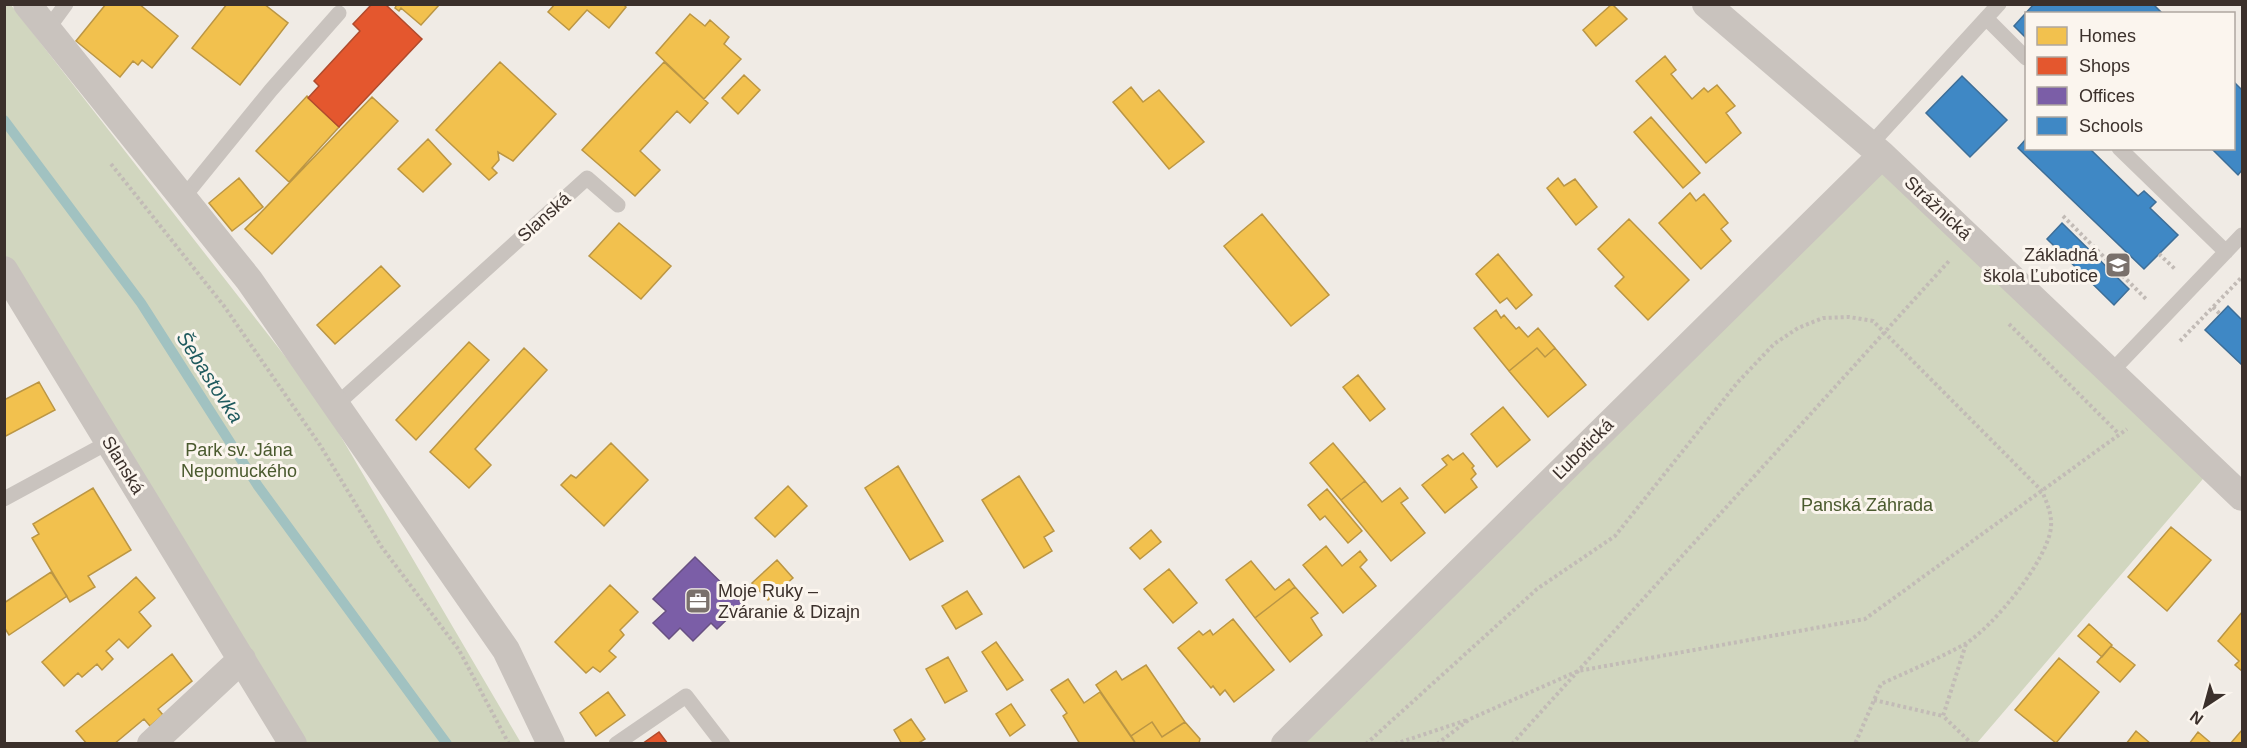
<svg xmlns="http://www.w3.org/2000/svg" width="2247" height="748" font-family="Helvetica,sans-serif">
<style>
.green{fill:#d1d6bf}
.homes{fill:#f2c14e;stroke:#bb9644;stroke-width:1.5}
.shops{fill:#e4572e;stroke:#b14b2d;stroke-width:1.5}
.offices{fill:#7b5ea7;stroke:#685082;stroke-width:1.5}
.schools{fill:#3f88c5;stroke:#3e6e97;stroke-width:1.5}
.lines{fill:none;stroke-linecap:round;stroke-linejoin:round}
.stream{stroke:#a1c2c1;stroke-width:10}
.path{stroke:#c2bbb6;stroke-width:4;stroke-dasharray:3 3;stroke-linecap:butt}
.lane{stroke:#c9c3be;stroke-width:15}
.street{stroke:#c9c3be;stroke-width:28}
.labels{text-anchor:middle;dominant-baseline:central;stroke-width:6;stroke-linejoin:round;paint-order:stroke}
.street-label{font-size:18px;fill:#3b302b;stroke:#fbf5ee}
.poi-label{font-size:18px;fill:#3b302b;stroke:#fbf5ee;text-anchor:end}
.park-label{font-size:18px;fill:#4a5a2e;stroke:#fbf5ee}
.water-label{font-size:20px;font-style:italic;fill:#1f5a5e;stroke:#fbf5ee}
</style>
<rect width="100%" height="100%" fill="#f0ebe5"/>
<path class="green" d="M 4,5 L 11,5 L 320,401 L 521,743 L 283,743 L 5,271 Z
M 1883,156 L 2208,473 L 1977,743 L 1280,744 Z"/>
<path class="homes" d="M 106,4 L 139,4 L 178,36 L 152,68 L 142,60 L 138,65 L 133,61 L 120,77 L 76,41 Z
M 227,4 L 264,4 L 288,23 L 240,85 L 192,48 Z
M 440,4 L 421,25 L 401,8 L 399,11 L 395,8 L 397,4 Z
M 555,4 L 623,4 L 626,7 L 609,28 L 587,10 L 569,30 L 548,12 Z
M 1612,4 L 1627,19 L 1596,46 L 1583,30 Z
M 690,14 L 705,26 L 710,20 L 729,37 L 724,44 L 741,59 L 704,99 L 656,53 Z
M 1665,56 L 1676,70 L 1671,74 L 1692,99 L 1704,88 L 1708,92 L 1717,85 L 1735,106 L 1726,113 L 1741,133 L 1706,163 L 1636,81 Z
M 500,62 L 556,114 L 513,161 L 498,152 L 499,160 L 492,168 L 497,173 L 489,180 L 436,130 Z
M 664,62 L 708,103 L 690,123 L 677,111 L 640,151 L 660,170 L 635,196 L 582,150 Z
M 744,75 L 760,90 L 738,114 L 722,98 Z
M 1131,87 L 1143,102 L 1159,90 L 1204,142 L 1169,169 L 1113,102 Z
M 307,96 L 339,127 L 289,182 L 256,151 Z
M 372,97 L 398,121 L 272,254 L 245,229 Z
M 1651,117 L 1700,173 L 1683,188 L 1634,132 Z
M 428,139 L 451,164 L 423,192 L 398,169 Z
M 239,178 L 263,207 L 232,231 L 209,203 Z
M 1558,178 L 1564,186 L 1575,179 L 1597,207 L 1576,225 L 1547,188 Z
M 1690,193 L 1696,201 L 1704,194 L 1728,223 L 1721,229 L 1731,241 L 1701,269 L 1659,223 Z
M 1262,214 L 1329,295 L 1291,326 L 1224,246 Z
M 1629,219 L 1689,280 L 1648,320 L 1615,286 L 1624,277 L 1598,249 Z
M 619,223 L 671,266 L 641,299 L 589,256 Z
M 1498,254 L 1532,295 L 1516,309 L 1507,298 L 1500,303 L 1476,274 Z
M 381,266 L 400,286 L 335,344 L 317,325 Z
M 1496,310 L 1501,318 L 1504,315 L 1516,329 L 1519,327 L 1528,337 L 1538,328 L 1555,348 L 1545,357 L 1537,348 L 1509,371 L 1474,328 Z
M 469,342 L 489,360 L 416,440 L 396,420 Z
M 524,348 L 547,370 L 475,449 L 491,465 L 469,488 L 430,452 Z
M 1537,348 L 1545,357 L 1555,348 L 1586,385 L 1548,417 L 1509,371 Z
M 1358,375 L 1385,409 L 1370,421 L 1343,387 Z
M 39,382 L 55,410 L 4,437 L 4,400 Z
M 1503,407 L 1530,440 L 1497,467 L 1471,434 Z
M 611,443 L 648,480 L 604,526 L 561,485 L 571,475 L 576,478 Z
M 1333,443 L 1365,481 L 1341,500 L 1310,463 Z
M 1463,453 L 1474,466 L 1472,468 L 1476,474 L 1471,479 L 1477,487 L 1445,513 L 1422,485 L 1447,465 L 1442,459 L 1448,455 L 1453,460 Z
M 898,466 L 943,541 L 910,560 L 865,488 Z
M 1019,476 L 1054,531 L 1044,537 L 1052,551 L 1024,568 L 982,500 Z
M 1365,481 L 1382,502 L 1400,488 L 1408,498 L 1401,503 L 1425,533 L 1391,561 L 1341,500 Z
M 788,486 L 807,506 L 775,537 L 755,518 Z
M 93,488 L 131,550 L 88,576 L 95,587 L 70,602 L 32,538 L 39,534 L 33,524 Z
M 1327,489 L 1362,531 L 1348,543 L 1325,516 L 1320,520 L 1308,505 Z
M 2171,527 L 2211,560 L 2167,611 L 2128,577 Z
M 1151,530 L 1161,542 L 1140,559 L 1130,548 Z
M 1326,546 L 1342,566 L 1360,551 L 1367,560 L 1360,567 L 1376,586 L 1343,613 L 1303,565 Z
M 777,560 L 793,578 L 768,600 L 752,583 Z
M 1251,561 L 1275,590 L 1289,579 L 1295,587 L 1255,618 L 1226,580 Z
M 1169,569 L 1197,603 L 1173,623 L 1144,589 Z
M 51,572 L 67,596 L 9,635 L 4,627 L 4,603 Z
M 136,577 L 155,598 L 139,612 L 151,626 L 128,648 L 119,639 L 106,651 L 113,659 L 102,670 L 97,664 L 82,677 L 78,673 L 64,686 L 42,662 Z
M 610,585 L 638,612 L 620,630 L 624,635 L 609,651 L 616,657 L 600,672 L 593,667 L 586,673 L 555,642 Z
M 1295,587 L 1318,613 L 1311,618 L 1322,635 L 1290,662 L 1255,618 Z
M 967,591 L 982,614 L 956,629 L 942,606 Z
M 2242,612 L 2242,671 L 2235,665 L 2239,661 L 2218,641 Z
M 1233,619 L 1274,670 L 1234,702 L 1225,690 L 1220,695 L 1213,686 L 1211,688 L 1178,648 L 1199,631 L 1203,635 L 1210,630 L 1213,635 Z
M 2089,624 L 2112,645 L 2102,657 L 2078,636 Z
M 996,642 L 1023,680 L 1007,690 L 982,652 Z
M 2111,646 L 2135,665 L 2120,682 L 2097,662 Z
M 172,654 L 192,681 L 158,709 L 163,715 L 150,726 L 144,719 L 114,744 L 87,744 L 76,731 Z
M 948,657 L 967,691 L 945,703 L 926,669 Z
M 2059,658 L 2099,692 L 2056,743 L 2015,710 Z
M 1146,665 L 1185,722 L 1162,737 L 1152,722 L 1131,736 L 1096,685 L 1116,671 L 1122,680 Z
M 1068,679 L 1084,703 L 1100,692 L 1136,744 L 1080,744 L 1063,716 L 1067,713 L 1051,690 Z
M 608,692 L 625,715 L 596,736 L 580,713 Z
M 1011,704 L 1025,725 L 1010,736 L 996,714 Z
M 911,719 L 925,739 L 917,744 L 902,744 L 894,730 Z
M 1152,722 L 1162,737 L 1185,722 L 1200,739 L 1199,743 L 1136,744 L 1131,736 Z
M 2242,730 L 2242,744 L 2230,744 Z
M 2136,731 L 2151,744 L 2126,744 Z
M 2198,732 L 2212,744 L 2189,744 Z"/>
<path class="shops" d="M 372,4 L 385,4 L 422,39 L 339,127 L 308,98 L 319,86 L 314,81 L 360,31 L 353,24 Z
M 659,732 L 668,744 L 642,744 Z"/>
<path class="offices" d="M 695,557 L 743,604 L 717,629 L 711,623 L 693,641 L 680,628 L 669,639 L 653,623 L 666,611 L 653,599 Z"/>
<path class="schools" d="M 2034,4 L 2153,4 L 2163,14 L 2026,14 L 2026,38 L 2014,26 Z
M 1962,76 L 2007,120 L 1970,157 L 1926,113 Z
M 2234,82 L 2242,90 L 2242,170 L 2238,175 L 2211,148 L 2234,148 Z
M 2026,139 L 2026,148 L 2089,148 L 2138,196 L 2144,191 L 2156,202 L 2150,208 L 2178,235 L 2144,269 L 2018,148 Z
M 2062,223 L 2129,289 L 2114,305 L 2047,239 Z
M 2228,306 L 2242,320 L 2242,365 L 2205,330 Z"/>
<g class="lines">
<path class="stream" d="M 4,120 L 141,303 L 258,486 L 447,744"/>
<path class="path" d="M 111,164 L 224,306 L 320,445 L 381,546 L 459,650 L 509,744
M 2063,216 L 2146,299
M 2159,254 L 2176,270
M 2213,307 L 2220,314
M 2009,324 L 2119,434
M 2180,341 L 2242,277
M 1966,644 L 1943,716 L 1972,744
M 1874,700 L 1943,716
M 1366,744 L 1537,589 L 1615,536 L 1737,383 L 1774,344 L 1798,328 L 1823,318 L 1849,317 L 1873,321 L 2042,491 C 2047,503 2052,514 2051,527 C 2048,560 1993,627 1965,644 C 1938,659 1909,671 1881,684 L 1855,744
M 1395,744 L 1467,720
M 1437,744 L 1470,719 L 1578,671 L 1865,619 L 2127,429
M 1512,744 L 1949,261"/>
<path class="lane" d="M 1986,18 L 2026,58
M 47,30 L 66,4
M 1870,145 L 1999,4
M 2119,148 L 2226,252
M 183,198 L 271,90 L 339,13
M 2111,372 L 2242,235
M 336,405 L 587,178 L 618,205
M 4,499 L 109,442
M 616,744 L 686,696 L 723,744"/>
<path class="street" d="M 27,4 L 249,280 L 506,650 L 551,744
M 1706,4 L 1882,155 L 2242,497
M 4,270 L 293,744
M 151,744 L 242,659
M 1285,744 L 1882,155"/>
</g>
<defs>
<g id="school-square" transform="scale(1.35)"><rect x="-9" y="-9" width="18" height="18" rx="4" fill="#7a716c" stroke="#fbf5ee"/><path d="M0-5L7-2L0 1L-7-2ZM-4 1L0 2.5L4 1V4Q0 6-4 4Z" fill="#fff"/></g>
<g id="office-square" transform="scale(1.35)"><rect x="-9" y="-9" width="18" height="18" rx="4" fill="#7a716c" stroke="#fbf5ee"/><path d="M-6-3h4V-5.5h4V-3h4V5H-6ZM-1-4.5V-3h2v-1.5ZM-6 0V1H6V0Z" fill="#fff"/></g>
</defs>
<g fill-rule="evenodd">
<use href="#school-square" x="2118" y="265"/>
<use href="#office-square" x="698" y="601"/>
</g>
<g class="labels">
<g class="street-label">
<text transform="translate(1938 208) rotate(43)">Strážnická</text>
<text transform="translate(544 217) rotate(-42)">Slanská</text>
<text transform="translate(1583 449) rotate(-45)">Ľubotická</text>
<text transform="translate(123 465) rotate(59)">Slanská</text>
</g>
<g class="poi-label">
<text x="2098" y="255">Základná<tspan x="2098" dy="21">škola Ľubotice</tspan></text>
<text x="718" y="591" text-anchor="start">Moje Ruky –<tspan x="718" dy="21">Zváranie &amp; Dizajn</tspan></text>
</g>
<g class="park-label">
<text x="239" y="450">Park sv. Jána<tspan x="239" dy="21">Nepomuckého</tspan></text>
<text x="1867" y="505">Panská Záhrada</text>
</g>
<g class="water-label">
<text transform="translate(210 377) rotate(57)">Šebastovka</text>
</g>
</g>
<rect width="2247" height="748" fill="none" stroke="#3b302b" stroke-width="12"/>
<rect x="2025" y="12" width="210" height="138" fill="#fbf5ee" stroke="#aea6a0" stroke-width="1.5"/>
<rect x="2037" y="27" width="30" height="18" fill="#f2c14e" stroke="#aea6a0" stroke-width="1.5"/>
<text x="2079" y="42" font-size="18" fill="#3b302b">Homes</text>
<rect x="2037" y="57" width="30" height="18" fill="#e4572e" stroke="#aea6a0" stroke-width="1.5"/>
<text x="2079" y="72" font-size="18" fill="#3b302b">Shops</text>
<rect x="2037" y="87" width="30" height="18" fill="#7b5ea7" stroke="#aea6a0" stroke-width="1.5"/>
<text x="2079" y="102" font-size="18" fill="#3b302b">Offices</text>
<rect x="2037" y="117" width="30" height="18" fill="#3f88c5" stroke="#aea6a0" stroke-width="1.5"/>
<text x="2079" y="132" font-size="18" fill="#3b302b">Schools</text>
<g transform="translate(2205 706) rotate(216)" stroke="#fbf5ee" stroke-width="4.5" paint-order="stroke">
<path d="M0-4.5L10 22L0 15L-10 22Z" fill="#3b302b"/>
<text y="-9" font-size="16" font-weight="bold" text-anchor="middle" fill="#3b302b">N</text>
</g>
</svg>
